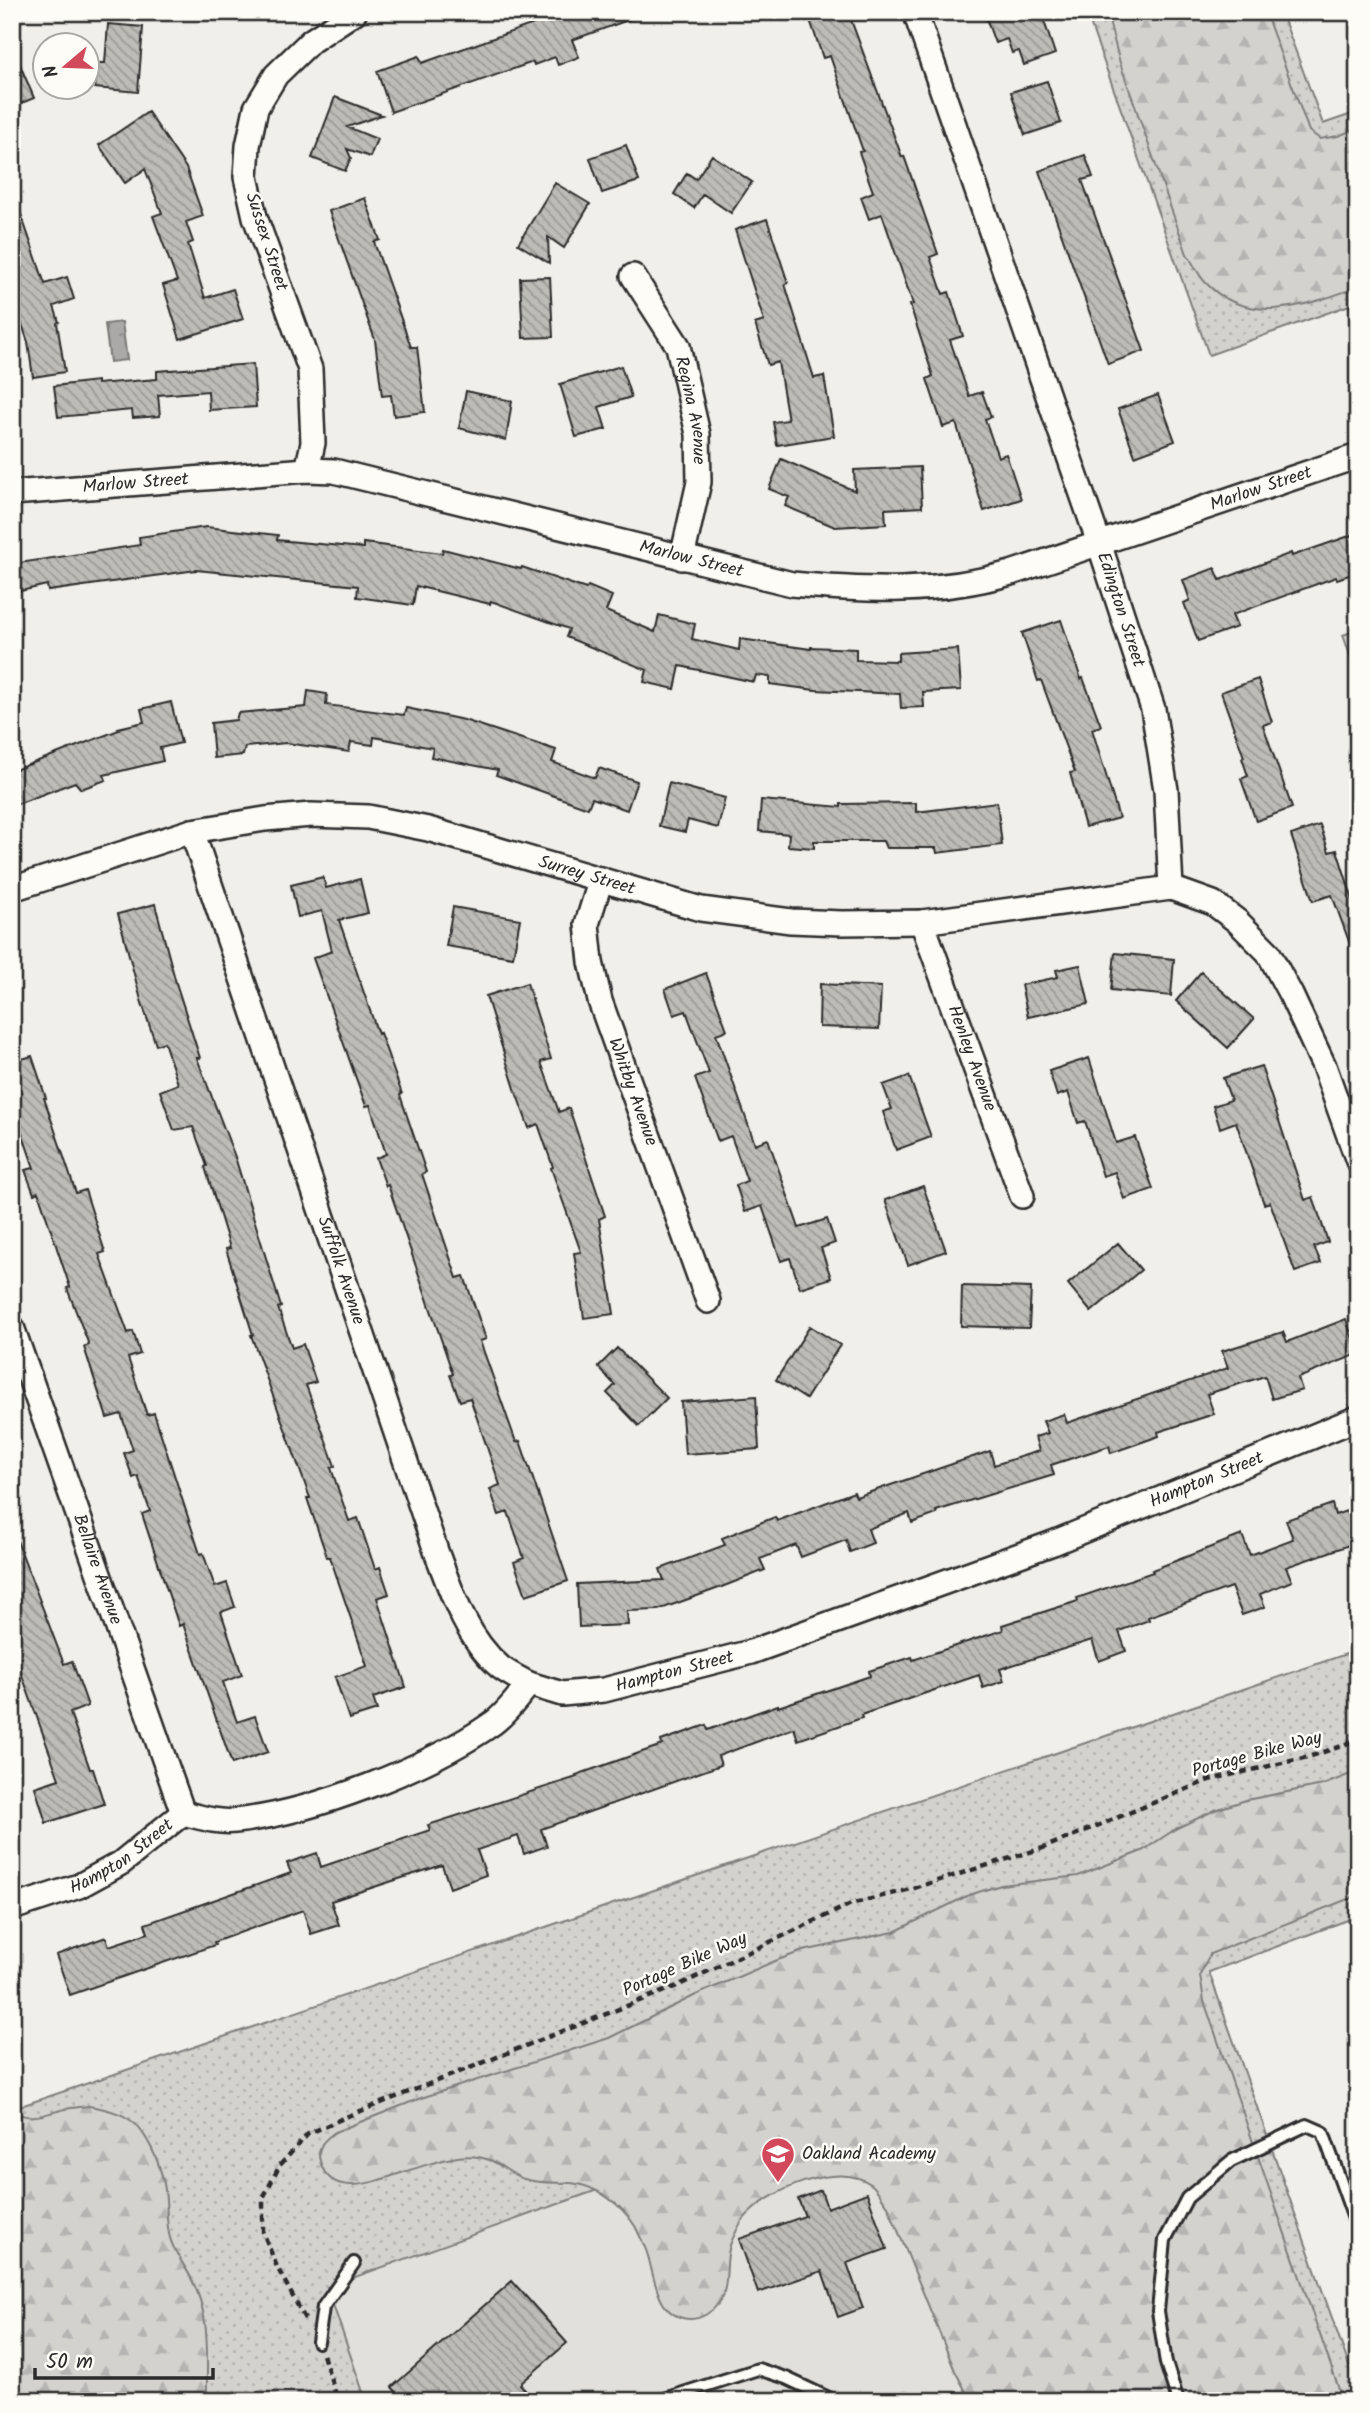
<svg xmlns="http://www.w3.org/2000/svg" width="1370" height="2413" font-family="Kalam,sans-serif">
<style>
.built{fill:#e1e0dc}
.grass{fill:url(#grass-dots);stroke:#7f7e7d;stroke-width:2}
.forest{fill:url(#forest-firs);stroke:#7f7e7d;stroke-width:2}
.park{fill:url(#park-crowns);stroke:#7f7e7d;stroke-width:2}
.water{fill:url(#water-ripples);stroke:#777775;stroke-width:2}
.building{fill:url(#building-back-hatch);stroke:#2b2b2b;stroke-width:2}
.lines{fill:none;stroke-linecap:round;stroke-linejoin:round}
.lane-casing{stroke:#2b2b2b;stroke-width:16}
.street-casing{stroke:#2b2b2b;stroke-width:28}
.path{stroke:#2b2b2b;stroke-width:4.5;stroke-dasharray:7 5;stroke-linecap:butt}
.lane{stroke:#fdfcf7;stroke-width:10}
.street{stroke:#fdfcf7;stroke-width:23}
.labels{text-anchor:middle;dominant-baseline:central;stroke-width:5;stroke-linejoin:round;paint-order:stroke}
.street-label{font-size:18px;fill:#2b2b2b;stroke:#fdfcf7}
.poi-label{font-size:18px;fill:#2b2b2b;stroke:#fdfcf7;text-anchor:start}
</style>
<defs>
<pattern id="grass-dots" width="8" height="8" patternUnits="userSpaceOnUse" patternTransform="scale(1.75)"><rect width="8" height="8" fill="#d3d2cf"/><path d="M2 2h.1M6 6h.1" fill="none" stroke="#b5b4b2" stroke-width="1.8" stroke-linecap="round"/></pattern>
<pattern id="forest-firs" width="22" height="20" patternUnits="userSpaceOnUse" patternTransform="scale(1.75)"><rect width="22" height="20" fill="#d3d2cf"/><path d="M5 1l3.5 6h-7zM16 11l3.5 6h-7z" fill="#b5b4b2"/></pattern>
<pattern id="park-crowns" width="20" height="18" patternUnits="userSpaceOnUse" patternTransform="scale(1.75)"><rect width="20" height="18" fill="#d3d2cf"/><path d="M2 6a3 3 0 1 1 6 0M12 15a3 3 0 1 1 6 0" fill="none" stroke="#b5b4b2"/></pattern>
<pattern id="water-ripples" width="26" height="14" patternUnits="userSpaceOnUse" patternTransform="scale(1.75)"><rect width="26" height="14" fill="#aaa9a7"/><path d="M2 4q2-2 4 0t4 0M15 11q2-2 4 0t4 0" fill="none" stroke="#8b8a88"/></pattern>
<pattern id="building-back-hatch" width="6" height="6" patternUnits="userSpaceOnUse" patternTransform="scale(1.75)"><rect width="6" height="6" fill="#bdbcb8"/><path d="M-1 5l2 2M0 0l6 6M5-1l2 2" fill="none" stroke="#9a9996"/></pattern>
</defs>
<rect width="100%" height="100%" fill="#f0efeb"/>
<filter id="ink" filterUnits="userSpaceOnUse"><feTurbulence type="fractalNoise" baseFrequency=".0143" numOctaves="2"/><feDisplacementMap in="SourceGraphic" scale="14" xChannelSelector="R" yChannelSelector="G"/><feConvolveMatrix kernelMatrix="1 2 1 2 8 2 1 2 1" color-interpolation-filters="sRGB"/></filter>
<g filter="url(#ink)">
<path class="built" d="M 904,2080 L 1017,2401 L 366,2401 L 327,2287 Z"/>
<path class="grass" d="M 1086,12 L 1281,12 L 1323,124 L 1358,112 L 1358,302 L 1209,355 Z
M 1358,1650 L 1358,1916 L 1209,1972 L 1358,2391 L 1358,2401 L 1017,2401 L 904,2080 L 327,2287 L 366,2401 L 12,2401 L 12,2081 L 21,2106 Z"/>
<path class="forest" d="M 1111,12 L 1265,12 L 1309,131 L 1320,139 L 1338,136 L 1358,128 L 1358,287 C 1308,305 1248,328 1205,282 C 1198,274 1193,263 1187,254 L 1120,63 L 1110,25 Z
M 1358,1771 L 1358,1895 L 1210,1954 L 1200,1975 L 1204,2001 L 1343,2401 L 971,2401 L 955,2371 L 888,2206 C 883,2200 878,2190 872,2185 C 839,2159 766,2191 743,2220 C 739,2225 736,2232 733,2238 C 722,2258 732,2286 718,2304 C 712,2312 701,2319 691,2319 C 655,2319 655,2274 646,2250 C 643,2242 639,2234 635,2226 C 622,2205 596,2185 571,2183 C 555,2182 540,2184 524,2179 C 512,2175 503,2166 492,2161 C 465,2149 437,2162 410,2170 C 381,2179 331,2203 320,2161 C 316,2147 324,2140 335,2132 L 421,2098 L 609,2038 L 696,1995 L 775,1961 L 803,1951 L 894,1932 L 969,1895 L 1001,1885 L 1078,1876 L 1142,1851 L 1177,1828 L 1215,1810 L 1246,1800 L 1323,1785 Z
M 89,2106 C 103,2108 117,2111 129,2119 C 147,2131 160,2164 164,2184 C 168,2202 165,2220 170,2238 C 174,2253 185,2265 192,2280 C 212,2319 206,2359 207,2401 L 12,2401 L 12,2111 C 30,2121 43,2115 61,2110 C 70,2107 80,2107 89,2106 Z"/>
<path class="park" d="M 1358,630 L 1358,678 L 1343,635 Z"/>
<path class="water" d="M 122,322 L 127,360 L 110,362 L 105,324 Z"/>
<path class="building" d="M 561,12 L 642,12 L 642,15 L 572,40 L 579,57 L 558,65 L 555,57 L 534,65 L 533,62 L 391,112 L 377,71 L 419,56 L 422,63 L 542,21 L 542,19 Z
M 824,12 L 848,12 L 902,157 L 904,156 L 938,254 L 930,257 L 943,294 L 949,292 L 963,336 L 950,340 L 969,396 L 982,392 L 991,417 L 985,419 L 998,457 L 1006,454 L 1021,499 L 984,511 L 956,423 L 943,427 L 927,379 L 933,376 L 910,305 L 913,304 L 882,214 L 869,219 L 861,197 L 873,192 L 859,152 L 863,151 L 830,56 L 823,58 L 809,17 Z
M 1003,12 L 1041,12 L 1055,54 L 1024,65 L 1019,51 L 1012,53 L 1007,39 L 995,43 L 986,18 Z
M 108,24 L 143,27 L 138,92 L 95,88 L 97,63 L 105,63 Z
M 12,46 L 34,98 L 12,107 Z
M 1047,81 L 1061,123 L 1025,135 L 1011,92 Z
M 335,97 L 382,115 L 347,127 L 377,139 L 370,157 L 347,149 L 351,158 L 345,171 L 312,158 Z
M 148,112 L 186,168 L 203,216 L 186,222 L 193,242 L 188,244 L 205,298 L 233,289 L 243,319 L 180,339 L 163,285 L 177,281 L 153,216 L 162,213 L 145,169 L 125,183 L 99,145 Z
M 626,145 L 639,181 L 602,193 L 590,158 Z
M 712,155 L 752,182 L 731,213 L 703,194 L 694,208 L 674,194 L 687,173 L 696,179 Z
M 1085,155 L 1093,177 L 1082,180 L 1144,351 L 1108,364 L 1039,171 Z
M 555,183 L 590,204 L 564,248 L 548,237 L 549,263 L 518,244 Z
M 12,197 L 15,197 L 45,284 L 67,277 L 74,299 L 54,306 L 59,322 L 57,323 L 65,372 L 33,377 L 28,342 L 12,295 Z
M 365,198 L 380,240 L 374,242 L 411,347 L 417,347 L 425,412 L 394,416 L 391,395 L 382,396 L 375,340 L 329,211 Z
M 767,219 L 788,283 L 785,284 L 814,378 L 824,376 L 834,436 L 777,445 L 773,422 L 788,420 L 778,362 L 768,365 L 755,324 L 764,321 L 735,230 Z
M 550,277 L 553,337 L 523,338 L 520,278 Z
M 253,364 L 256,407 L 209,410 L 208,391 L 158,395 L 160,416 L 133,418 L 132,410 L 58,417 L 54,386 L 97,381 L 97,384 L 157,379 L 157,371 Z
M 621,366 L 631,397 L 599,407 L 606,429 L 576,437 L 560,384 Z
M 466,391 L 512,401 L 506,440 L 459,428 Z
M 1158,395 L 1175,441 L 1135,456 L 1118,409 Z
M 781,459 L 855,491 L 854,470 L 920,467 L 922,507 L 885,509 L 886,524 L 835,527 L 785,506 L 789,497 L 769,489 Z
M 206,527 L 278,535 L 277,540 L 363,548 L 363,543 L 442,553 L 443,549 L 521,569 L 522,567 L 586,589 L 588,586 L 612,596 L 606,611 L 655,632 L 659,615 L 695,624 L 692,639 L 739,650 L 740,639 L 811,649 L 811,647 L 856,649 L 856,660 L 898,661 L 898,653 L 958,649 L 961,690 L 923,692 L 924,707 L 901,708 L 900,694 L 815,690 L 770,684 L 770,677 L 756,675 L 754,682 L 680,666 L 675,689 L 644,682 L 647,670 L 566,637 L 569,629 L 491,601 L 490,604 L 416,586 L 413,605 L 357,597 L 358,586 L 196,570 L 48,591 L 47,585 L 12,593 L 12,564 L 140,545 L 139,537 Z
M 1358,533 L 1358,572 L 1337,579 L 1336,577 L 1232,615 L 1237,627 L 1198,641 L 1184,603 L 1190,600 L 1183,580 L 1215,568 L 1220,580 L 1291,553 L 1292,556 Z
M 1061,620 L 1081,679 L 1083,678 L 1101,726 L 1092,729 L 1119,818 L 1085,827 L 1070,773 L 1075,772 L 1041,680 L 1038,681 L 1022,633 Z
M 1258,679 L 1272,722 L 1263,725 L 1292,808 L 1256,821 L 1241,779 L 1248,776 L 1242,758 L 1244,757 L 1221,692 Z
M 308,691 L 327,694 L 326,705 L 404,715 L 406,708 L 464,720 L 556,750 L 552,762 L 595,778 L 599,768 L 637,781 L 627,810 L 592,798 L 588,808 L 496,775 L 498,770 L 431,757 L 433,748 L 374,737 L 373,745 L 351,742 L 349,752 L 286,743 L 245,747 L 243,755 L 214,758 L 211,723 L 236,720 L 238,713 L 306,707 Z
M 171,702 L 181,743 L 160,748 L 163,761 L 104,775 L 106,780 L 81,789 L 75,782 L 12,806 L 12,771 L 119,730 L 118,728 L 144,722 L 141,709 Z
M 669,783 L 725,798 L 718,828 L 688,820 L 685,832 L 659,826 Z
M 761,800 L 841,807 L 841,804 L 916,803 L 916,812 L 997,802 L 1002,845 L 937,853 L 936,848 L 886,848 L 883,841 L 814,841 L 814,848 L 788,846 L 789,834 L 759,831 Z
M 1320,825 L 1329,852 L 1337,850 L 1358,916 L 1358,942 L 1350,944 L 1332,895 L 1313,901 L 1291,835 Z
M 323,877 L 326,888 L 360,879 L 368,913 L 339,920 L 378,1034 L 380,1033 L 402,1094 L 400,1095 L 426,1172 L 422,1174 L 457,1278 L 464,1276 L 486,1339 L 480,1341 L 516,1442 L 520,1441 L 568,1581 L 526,1595 L 514,1562 L 524,1558 L 508,1512 L 499,1515 L 490,1489 L 500,1485 L 470,1398 L 460,1401 L 450,1375 L 453,1374 L 388,1185 L 386,1186 L 376,1158 L 386,1154 L 370,1105 L 366,1106 L 313,958 L 332,951 L 322,911 L 298,917 L 291,885 Z
M 155,904 L 176,983 L 200,1058 L 197,1058 L 235,1157 L 281,1307 L 278,1308 L 292,1348 L 303,1344 L 316,1382 L 306,1385 L 335,1466 L 331,1468 L 349,1521 L 358,1518 L 375,1569 L 380,1567 L 389,1594 L 377,1598 L 406,1687 L 373,1698 L 377,1710 L 349,1719 L 335,1677 L 367,1666 L 330,1557 L 327,1557 L 307,1498 L 310,1498 L 251,1335 L 253,1335 L 226,1249 L 230,1248 L 205,1167 L 207,1166 L 193,1127 L 174,1130 L 160,1091 L 178,1084 L 164,1042 L 156,1045 L 141,1000 L 118,914 Z
M 453,907 L 520,919 L 513,957 L 446,946 Z
M 1115,953 L 1174,959 L 1171,996 L 1111,990 Z
M 1080,965 L 1089,1004 L 1028,1017 L 1021,985 L 1058,977 L 1056,970 Z
M 1201,972 L 1254,1019 L 1228,1048 L 1176,1001 Z
M 706,973 L 727,1030 L 716,1034 L 755,1144 L 768,1139 L 799,1228 L 827,1219 L 835,1243 L 821,1248 L 831,1278 L 800,1288 L 790,1258 L 781,1261 L 762,1206 L 745,1212 L 736,1185 L 747,1181 L 731,1136 L 718,1141 L 695,1078 L 709,1073 L 686,1011 L 674,1015 L 665,989 Z
M 527,983 L 551,1059 L 541,1062 L 559,1112 L 569,1108 L 605,1216 L 599,1219 L 614,1314 L 584,1318 L 574,1253 L 581,1252 L 551,1168 L 553,1167 L 538,1124 L 529,1128 L 517,1095 L 486,996 Z
M 820,984 L 881,987 L 879,1029 L 819,1027 Z
M 32,1056 L 46,1098 L 44,1098 L 76,1193 L 85,1190 L 105,1252 L 99,1254 L 128,1333 L 133,1331 L 140,1354 L 128,1358 L 147,1415 L 154,1413 L 200,1554 L 203,1553 L 215,1587 L 227,1583 L 235,1607 L 221,1612 L 242,1675 L 223,1682 L 237,1722 L 255,1716 L 268,1752 L 232,1764 L 183,1624 L 179,1626 L 142,1514 L 150,1511 L 138,1476 L 133,1478 L 124,1453 L 133,1450 L 121,1414 L 107,1418 L 84,1347 L 89,1345 L 67,1288 L 70,1287 L 38,1192 L 34,1194 L 25,1170 L 34,1168 L 12,1103 L 12,1062 Z
M 1089,1058 L 1116,1143 L 1135,1137 L 1153,1189 L 1124,1199 L 1115,1172 L 1103,1176 L 1085,1121 L 1078,1123 L 1068,1092 L 1057,1096 L 1049,1071 Z
M 1261,1066 L 1305,1200 L 1313,1197 L 1328,1242 L 1314,1247 L 1321,1263 L 1295,1272 L 1270,1202 L 1264,1204 L 1236,1122 L 1220,1128 L 1213,1106 L 1231,1100 L 1223,1078 Z
M 909,1076 L 931,1137 L 896,1150 L 883,1112 L 892,1109 L 883,1085 Z
M 923,1186 L 946,1251 L 908,1265 L 885,1200 Z
M 1118,1243 L 1141,1270 L 1091,1312 L 1068,1284 Z
M 962,1286 L 1031,1288 L 1029,1328 L 961,1326 Z
M 1346,1319 L 1358,1354 L 1298,1378 L 1302,1390 L 1272,1399 L 1265,1376 L 1207,1394 L 1214,1414 L 1158,1432 L 1159,1436 L 1111,1453 L 1109,1446 L 1051,1465 L 1054,1475 L 936,1511 L 937,1514 L 912,1523 L 909,1513 L 868,1529 L 873,1543 L 850,1552 L 846,1540 L 801,1557 L 796,1545 L 760,1559 L 765,1570 L 719,1588 L 658,1610 L 627,1611 L 628,1625 L 579,1627 L 577,1584 L 664,1580 L 660,1569 L 725,1545 L 722,1538 L 775,1517 L 777,1521 L 854,1492 L 856,1497 L 990,1451 L 994,1465 L 1039,1451 L 1035,1437 L 1048,1433 L 1043,1421 L 1064,1414 L 1067,1423 L 1228,1368 L 1222,1351 L 1283,1332 L 1287,1342 Z
M 810,1326 L 840,1345 L 806,1399 L 776,1380 Z
M 617,1348 L 667,1398 L 639,1426 L 607,1393 L 615,1385 L 598,1367 Z
M 756,1396 L 759,1449 L 685,1454 L 681,1402 Z
M 1332,1504 L 1335,1515 L 1352,1509 L 1358,1526 L 1358,1542 L 1286,1567 L 1292,1581 L 1260,1594 L 1265,1607 L 1242,1615 L 1231,1587 L 1148,1617 L 1149,1620 L 1119,1631 L 1126,1651 L 1099,1661 L 1092,1640 L 1000,1669 L 1004,1681 L 983,1688 L 979,1675 L 861,1715 L 862,1718 L 798,1740 L 794,1728 L 718,1756 L 721,1765 L 541,1829 L 547,1846 L 524,1854 L 518,1836 L 477,1850 L 486,1875 L 450,1888 L 442,1865 L 331,1901 L 339,1925 L 311,1934 L 303,1910 L 214,1942 L 215,1945 L 70,1995 L 56,1955 L 106,1937 L 109,1946 L 148,1933 L 145,1924 L 291,1873 L 287,1863 L 317,1853 L 321,1867 L 430,1830 L 428,1825 L 577,1777 L 576,1775 L 662,1745 L 661,1741 L 706,1725 L 708,1730 L 778,1705 L 778,1707 L 870,1676 L 869,1671 L 912,1657 L 913,1660 L 1003,1630 L 1002,1625 L 1078,1601 L 1077,1598 L 1153,1572 L 1152,1570 L 1242,1535 L 1250,1555 L 1293,1539 L 1286,1520 Z
M 12,1533 L 14,1533 L 64,1664 L 72,1661 L 88,1706 L 70,1713 L 90,1769 L 93,1769 L 104,1804 L 46,1823 L 35,1787 L 59,1779 L 12,1647 Z
M 821,2190 L 827,2208 L 867,2193 L 887,2249 L 847,2263 L 863,2308 L 838,2317 L 822,2271 L 758,2293 L 739,2239 L 805,2216 L 798,2199 Z
M 512,2281 L 567,2343 L 520,2384 L 534,2401 L 404,2401 L 392,2387 Z"/>
<g class="lines">
<g class="lane-casing">
<path id="lane" d="M 318,2342 L 323,2307 L 354,2263
M 658,2401 L 758,2369 L 786,2378 L 835,2401
M 1178,2401 L 1166,2363 L 1158,2311 L 1165,2240 L 1187,2198 L 1231,2161 L 1307,2125 L 1323,2132 L 1358,2230"/>
</g>
<g class="street-casing">
<g id="street">
<path id="s1" d="M 915,12 L 1099,543 L 1153,709 L 1166,790 L 1171,888 L 1213,903 L 1237,921 L 1268,952 L 1291,995 L 1324,1066 L 1358,1161"/>
<path id="s2" d="M 633,276 L 678,346 L 698,434 L 699,482 L 682,558"/>
<path d="M 307,470 L 313,443 L 310,369 L 255,217 L 246,177 L 248,146 L 256,108 L 276,75 L 311,41 L 355,12"/>
<path id="s3" d="M 12,493 L 307,470 L 334,471 L 792,584 C 868,591 936,594 1011,573 L 1358,456"/>
<path id="s4" d="M 192,831 L 436,1551 C 451,1591 466,1638 500,1667 C 509,1674 520,1679 529,1684"/>
<path id="s5" d="M 601,879 L 587,924 L 591,962 L 600,1001 L 708,1301"/>
<path id="s6" d="M 12,889 L 192,831 L 265,819 L 311,815 L 368,817 L 428,829 L 701,909 L 791,921 L 842,923 L 922,922 L 1171,888"/>
<path id="s7" d="M 922,922 L 1022,1196"/>
<path id="s8" d="M 12,1327 L 183,1813"/>
<path id="s9" d="M 12,1908 L 79,1886 L 121,1863 L 183,1813 C 200,1817 217,1823 235,1821 C 312,1813 429,1768 493,1723 C 506,1714 518,1697 529,1684 L 562,1694 L 604,1690 L 751,1652 L 1053,1543 L 1358,1418"/>
</g>
</g>
<path class="path" d="M 305,2319 L 277,2267 L 263,2232 L 263,2198 L 280,2165 L 308,2134 L 348,2116 L 677,1986 L 851,1904 L 911,1889 L 1043,1848 L 1209,1780 L 1308,1757 L 1342,1746 L 1358,1738
M 323,2355 L 338,2401"/>
<use href="#lane" class="lane"/>
<use href="#street" class="street"/>
</g>
</g>
<defs>
<g id="school-pin" transform="scale(1.75)"><path d="M0 17L-7.5 6A9.5 9.5 0 1 1 7.5 6Z" fill="#d1495b" stroke="#fdfcf7"/><path d="M0-5L7-2L0 1L-7-2ZM-4 1L0 2.5L4 1V4Q0 6-4 4Z" fill="#fff"/></g>
</defs>
<g fill-rule="evenodd">
<use href="#school-pin" x="778" y="2154"/>
</g>
<g class="labels">
<g class="street-label">
<text transform="translate(266 242) rotate(72)">Sussex Street</text>
<text stroke="none"><textPath href="#s2" startOffset="149">Regina Avenue</textPath></text>
<text stroke="none"><textPath href="#s3" startOffset="124">Marlow Street</textPath></text>
<text stroke="none"><textPath href="#s3" startOffset="1279">Marlow Street</textPath></text>
<text stroke="none"><textPath href="#s3" startOffset="691">Marlow Street</textPath></text>
<text stroke="none"><textPath href="#s1" startOffset="632">Edington Street</textPath></text>
<text stroke="none"><textPath href="#s6" startOffset="593">Surrey Street</textPath></text>
<text stroke="none"><textPath href="#s7" startOffset="145">Henley Avenue</textPath></text>
<text stroke="none"><textPath href="#s5" startOffset="222">Whitby Avenue</textPath></text>
<text stroke="none"><textPath href="#s4" startOffset="464">Suffolk Avenue</textPath></text>
<text stroke="none"><textPath href="#s9" startOffset="1298">Hampton Street</textPath></text>
<text stroke="none"><textPath href="#s8" startOffset="257">Bellaire Avenue</textPath></text>
<text stroke="none"><textPath href="#s9" startOffset="732">Hampton Street</textPath></text>
<text transform="translate(1257 1755) rotate(-15)">Portage Bike Way</text>
<text stroke="none"><textPath href="#s9" startOffset="122">Hampton Street</textPath></text>
<text transform="translate(685 1965) rotate(-24)">Portage Bike Way</text>
</g>
<g class="poi-label">
<text x="802" y="2154">Oakland Academy</text>
</g>
</g>
<rect width="1370" height="2413" fill="none" stroke="#fdfcf7" stroke-width="42"/>
<rect x="21" y="21" width="1328" height="2371" fill="none" stroke="#2b2b2b" stroke-width="2.5" filter="url(#ink)"/>
<g transform="translate(66 66) rotate(251)"><circle r="33" fill="#fdfcf7" stroke="#a9a8a5" stroke-width="2"/>
<path d="M0-5L12 26L0 18L-12 26Z" fill="#d1495b"/>
<text y="-10" font-size="19" font-weight="bold" text-anchor="middle" fill="#2b2b2b">N</text>
</g>
<path d="M35 2368v10h178v-10" fill="none" stroke="#2b2b2b" stroke-width="3.5"/>
<text x="46" y="2368" font-size="21" fill="#2b2b2b" stroke="#fdfcf7" stroke-width="5" paint-order="stroke">50 m</text>
</svg>
